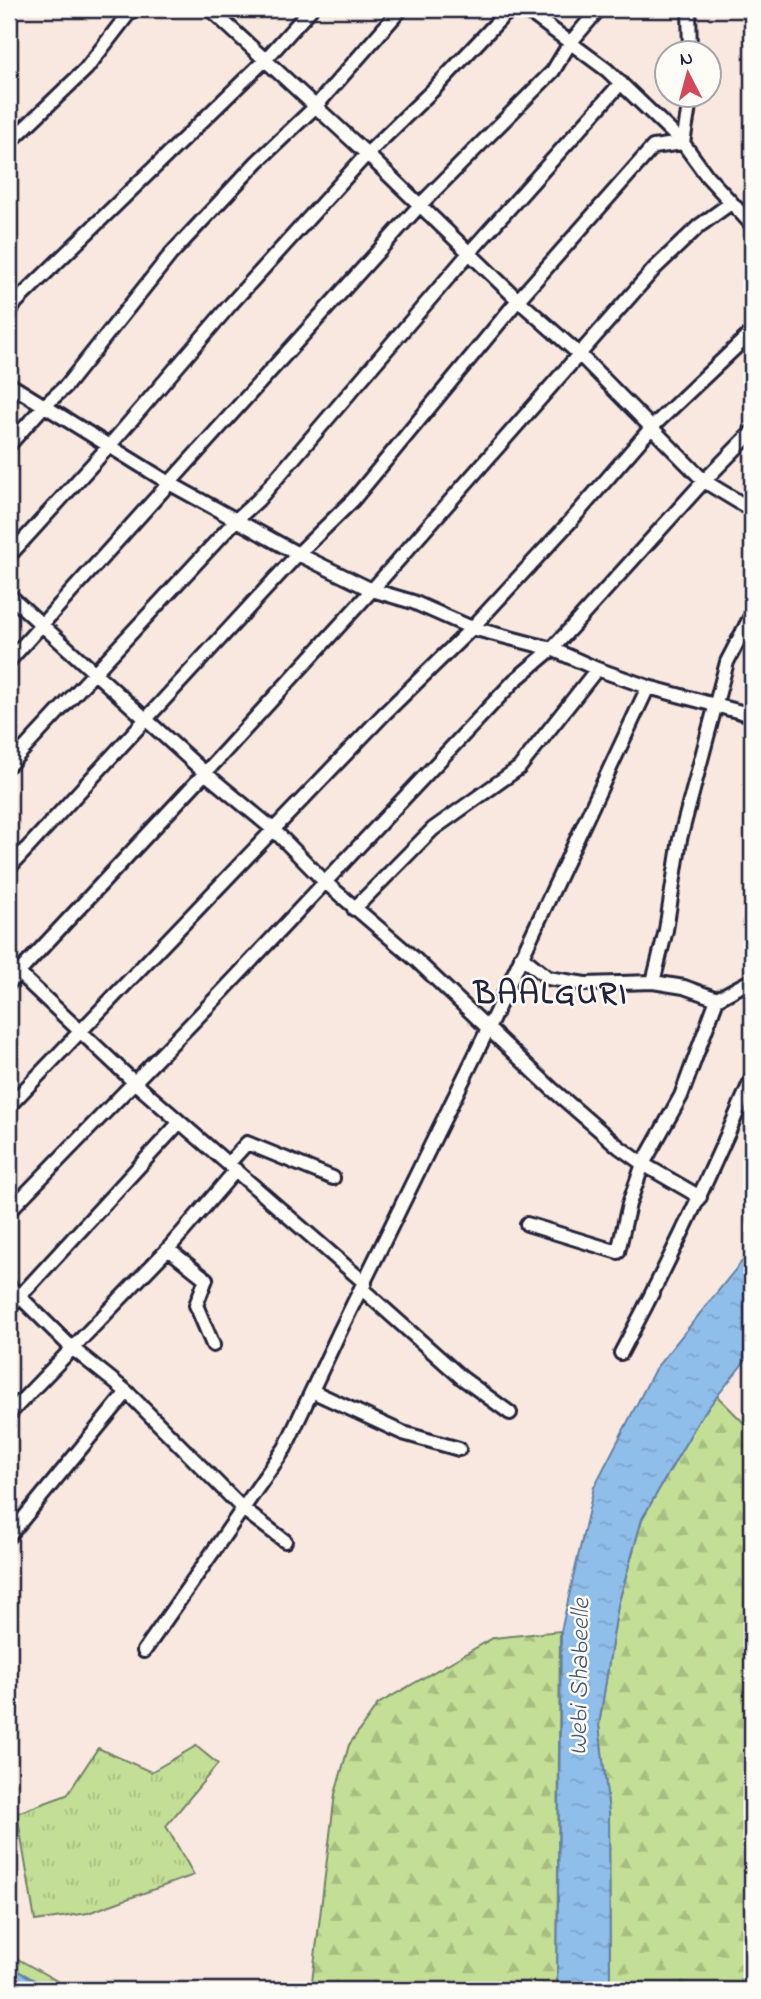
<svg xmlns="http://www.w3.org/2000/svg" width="761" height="1999" font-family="'Indie Flower',sans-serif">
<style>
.grass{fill:url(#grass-tufts);stroke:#728068;stroke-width:2}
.forest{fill:url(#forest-firs);stroke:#728068;stroke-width:2}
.water{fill:url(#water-ripples);stroke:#6480a4;stroke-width:2}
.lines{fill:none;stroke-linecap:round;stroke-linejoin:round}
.street-casing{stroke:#22223b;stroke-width:18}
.street{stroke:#fdfcf7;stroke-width:12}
.labels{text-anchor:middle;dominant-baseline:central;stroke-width:5;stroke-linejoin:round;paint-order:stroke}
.water-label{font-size:26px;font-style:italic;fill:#485978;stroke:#fdfcf7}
.district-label{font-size:32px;font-weight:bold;letter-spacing:2px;fill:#22223b;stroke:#fdfcf7}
</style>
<defs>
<pattern id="grass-tufts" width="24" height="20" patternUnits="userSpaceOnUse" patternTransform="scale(1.75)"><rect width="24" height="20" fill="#c3de95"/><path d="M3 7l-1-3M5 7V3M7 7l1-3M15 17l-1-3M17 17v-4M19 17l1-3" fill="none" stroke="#a7be81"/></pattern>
<pattern id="forest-firs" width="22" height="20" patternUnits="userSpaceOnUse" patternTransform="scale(1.75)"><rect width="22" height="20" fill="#c3de95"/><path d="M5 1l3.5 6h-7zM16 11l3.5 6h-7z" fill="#a7be81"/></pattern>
<pattern id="water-ripples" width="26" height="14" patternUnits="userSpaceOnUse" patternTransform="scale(1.75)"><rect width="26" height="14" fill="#90beea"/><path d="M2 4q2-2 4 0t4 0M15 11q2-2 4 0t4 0" fill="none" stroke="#7ca3ca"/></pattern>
</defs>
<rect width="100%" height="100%" fill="#f9e8df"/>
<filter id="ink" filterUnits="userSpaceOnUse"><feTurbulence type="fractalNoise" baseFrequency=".0143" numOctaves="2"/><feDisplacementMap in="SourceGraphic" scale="14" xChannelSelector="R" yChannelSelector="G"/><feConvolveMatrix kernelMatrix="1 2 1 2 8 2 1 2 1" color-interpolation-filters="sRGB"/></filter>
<g filter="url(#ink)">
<path class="grass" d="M 196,1746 L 218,1764 L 166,1826 L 194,1875 L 88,1913 L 35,1921 L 17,1813 L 67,1795 L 98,1748 L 151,1772 Z
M 9,1954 L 73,1990 L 52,1990 L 9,1966 Z"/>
<path class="forest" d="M 717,1396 L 752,1431 L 752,1927 L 740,1990 L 610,1990 L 609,1813 L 599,1725 L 618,1605 L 642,1519 L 700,1418 Z
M 560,1631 L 557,1990 L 311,1990 L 335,1794 L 349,1745 L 378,1704 L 493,1638 Z"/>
<path class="water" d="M 752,1249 L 752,1352 L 700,1418 L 642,1519 L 618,1605 L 599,1725 L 609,1813 L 610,1990 L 557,1990 L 561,1631 L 594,1487 L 655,1369 Z
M 9,1966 L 52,1990 L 9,1990 Z"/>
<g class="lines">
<g class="street-casing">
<path id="street" d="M 210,9 L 367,154 L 518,300 L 579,354 L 704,481 L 752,510
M 689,9 L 690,52
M 9,10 L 10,9
M 9,143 L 86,69 L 132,9
M 9,313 L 16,302 L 265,60 L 311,9
M 9,384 L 169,483 L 298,554 L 372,590 L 413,602 L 472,628 L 552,649 L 597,669 L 648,687 L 752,715
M 9,445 L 43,407 L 66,386 L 171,254 L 257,162 L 315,107 L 401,9
M 9,556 L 110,445 L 230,305 L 367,154 L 434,89 L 503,16 L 515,9 L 533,15 L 607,70 L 683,143 L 707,176 L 752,225
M 9,595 L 205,773 L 274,830 L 325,882 L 416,960 L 552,1089 L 619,1147 L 643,1164 L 700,1197
M 9,661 L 420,205 L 553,71 L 570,43 L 599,9
M 9,765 L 237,519 L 258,500 L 470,252 L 621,83
M 9,868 L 298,554 L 353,500 L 518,300 L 653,147 L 683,143 L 691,94
M 354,909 L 433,829 L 519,768 L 597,669
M 521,956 L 548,978 L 585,984 L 653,982 L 684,987 L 717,999
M 9,964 L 135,1083 L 365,1283
M 653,982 L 666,930 L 680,839 L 727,662 L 752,614
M 9,983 L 205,773 L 372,590 L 655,268 L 699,226 L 731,203
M 9,1106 L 384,714 L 472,628 L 568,524 L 652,427 L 752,332
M 228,1164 L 247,1143 L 333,1178
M 9,1211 L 220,994 L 514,681 L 552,649 L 704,481 L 752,432
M 527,1224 L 618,1252 L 629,1204 L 643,1164 L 681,1096 L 717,999 L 752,980
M 168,1249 L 206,1279 L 196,1305 L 213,1345
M 9,1286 L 72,1348 L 127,1392 L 244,1510 L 285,1541
M 362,1289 L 462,1378 L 510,1413
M 9,1308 L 179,1123
M 621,1353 C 669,1263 712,1172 752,1078
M 312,1391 L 403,1433 L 459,1449
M 9,1414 L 168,1249 L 236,1170
M 9,1536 L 127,1392
M 144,1651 L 285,1448 L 339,1333 L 488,1029 L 648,687"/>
</g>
<use href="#street" class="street"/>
</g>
</g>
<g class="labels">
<g class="water-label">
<text transform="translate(581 1677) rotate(-89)">Webi Shabeelle</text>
</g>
<g class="district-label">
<text x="551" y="995">BAALGURI</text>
</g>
</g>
<rect width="761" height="1999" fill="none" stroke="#fdfcf7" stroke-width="35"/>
<rect x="18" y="18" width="726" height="1964" fill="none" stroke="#22223b" stroke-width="2.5" filter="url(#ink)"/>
<g transform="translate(688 74) rotate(354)"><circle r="33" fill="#fdfcf7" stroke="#a5a5ac" stroke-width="2"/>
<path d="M0-5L12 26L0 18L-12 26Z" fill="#d1495b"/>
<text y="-10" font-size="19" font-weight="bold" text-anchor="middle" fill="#22223b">N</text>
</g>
</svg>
